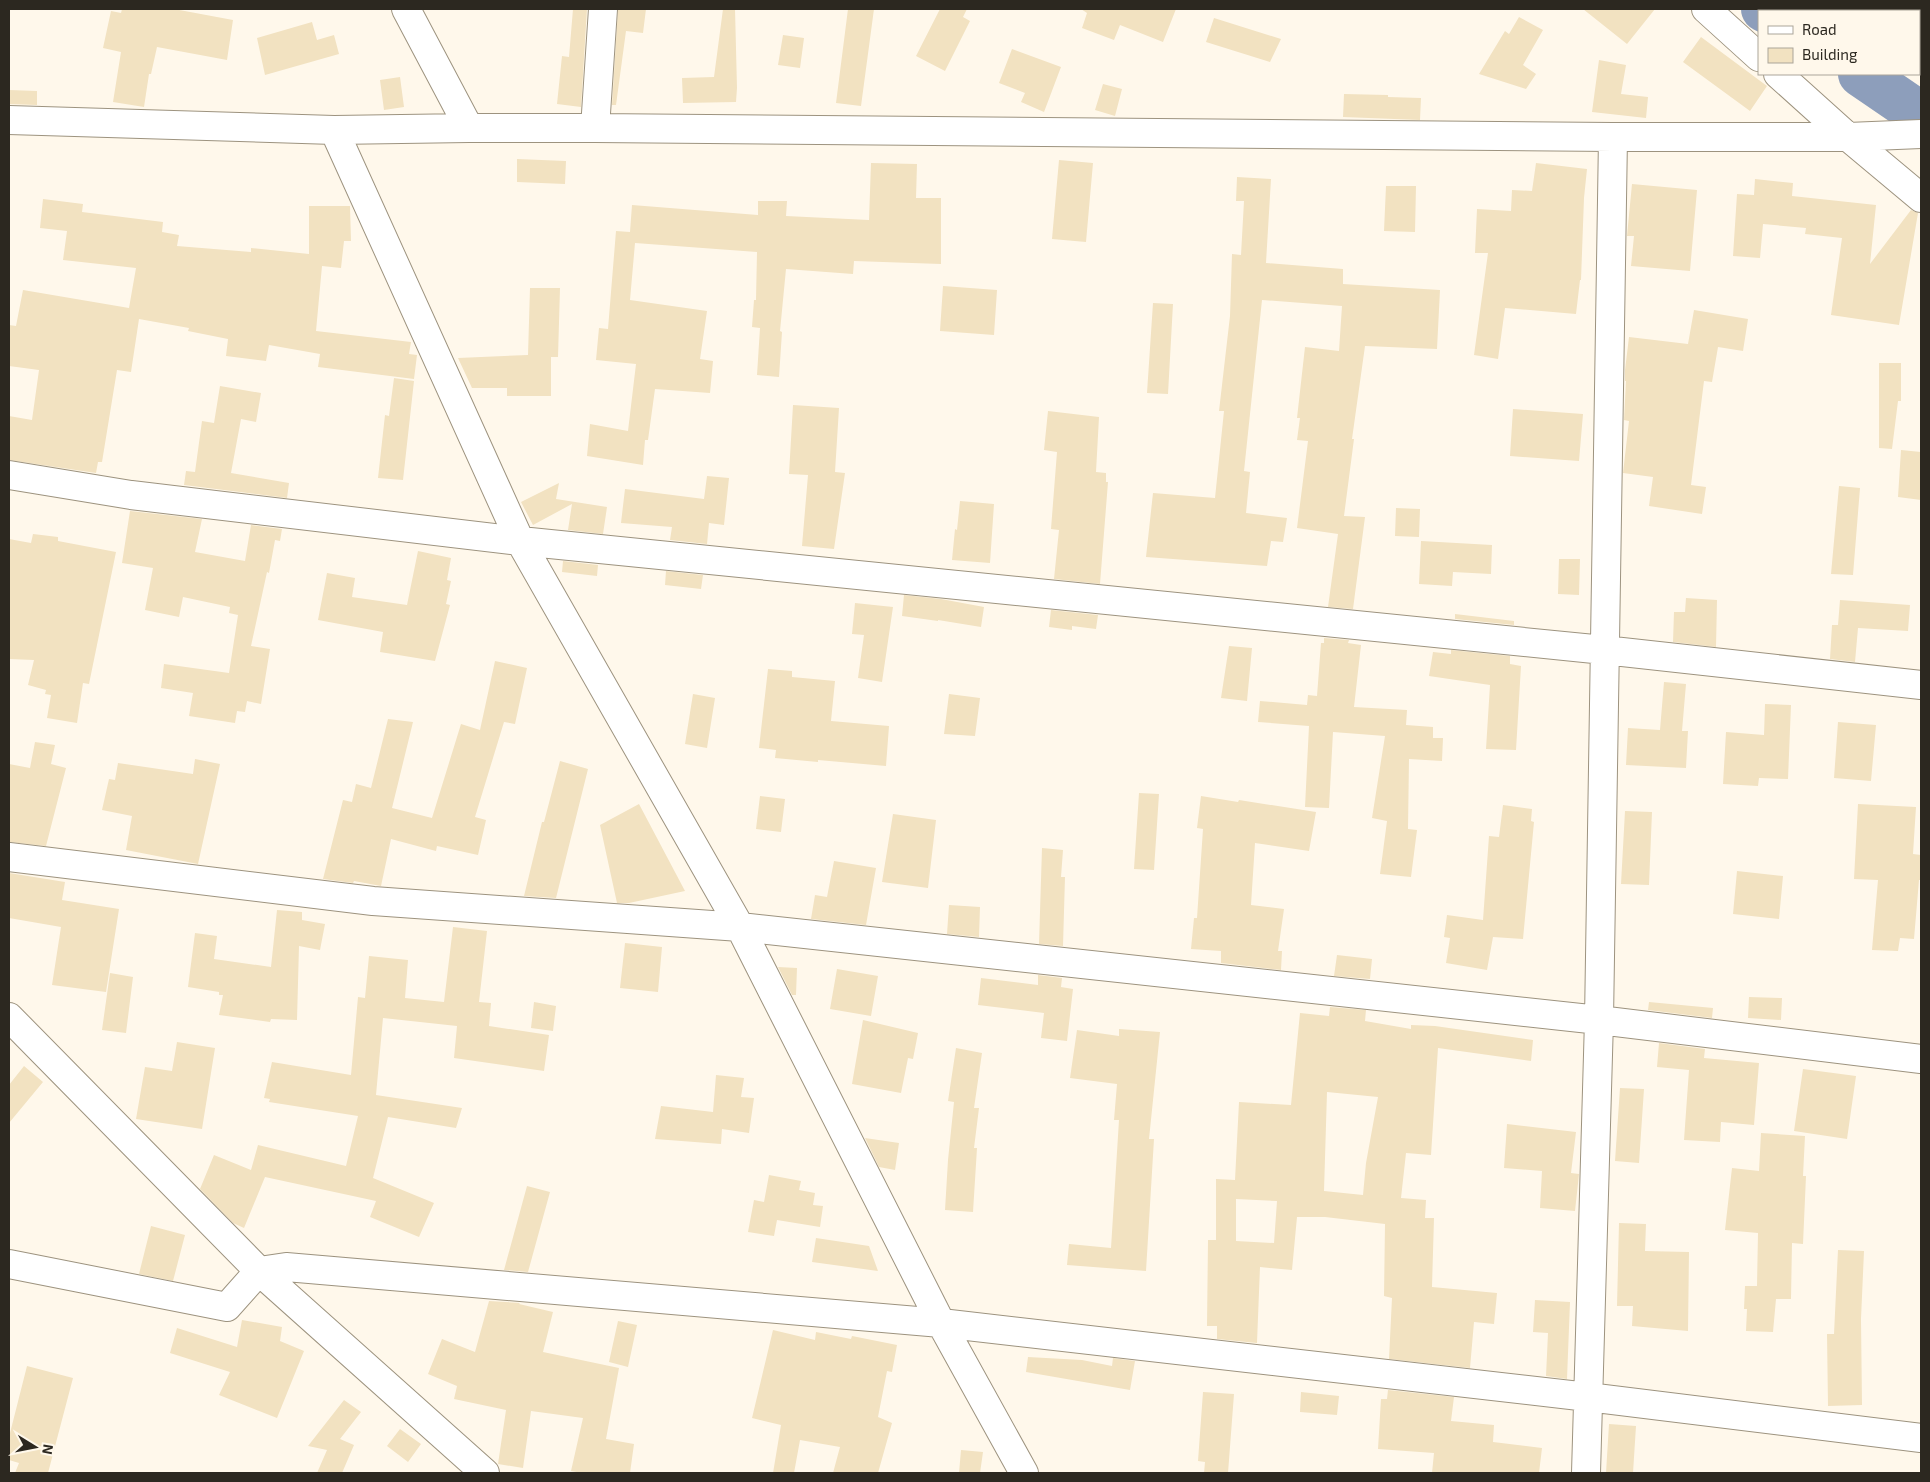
<svg xmlns="http://www.w3.org/2000/svg" width="1930" height="1482" font-family="'Exo 2',sans-serif">
<style>
.lines{fill:none;stroke-linecap:round;stroke-linejoin:round}
.river{stroke:#8d9ebb;stroke-width:46}
.building{fill:#f2e2c1;fill-rule:evenodd}
.minor-casing{stroke:#9d937f;stroke-width:30}
.minor{stroke:#fff;stroke-width:28}
</style>
<rect width="100%" height="100%" fill="#fff8eb"/>
<g class="lines">
<path class="river" d="M 1764,9 L 1768,11
M 1861,74 L 1921,115"/>
</g>
<path class="building" d="M 122,9 L 174,9 L 233,20 L 227,60 L 157,47 L 151,74 L 149,74 L 144,107 L 113,102 L 121,52 L 103,48 L 111,11 L 121,13 Z
M 573,9 L 587,9 L 581,107 L 557,104 L 562,56 L 569,57 Z
M 618,9 L 646,9 L 643,33 L 626,31 L 616,105 L 612,105 Z
M 723,9 L 735,9 L 737,88 L 736,102 L 683,103 L 682,78 L 714,77 Z
M 848,9 L 874,9 L 861,106 L 836,103 Z
M 940,9 L 967,9 L 963,17 L 970,21 L 945,71 L 916,56 Z
M 1081,9 L 1176,9 L 1163,42 L 1120,25 L 1114,40 L 1082,28 L 1087,13 Z
M 1583,9 L 1655,9 L 1627,44 Z
M 1519,17 L 1543,30 L 1523,65 L 1536,74 L 1526,89 L 1479,74 L 1505,31 L 1509,34 Z
M 1214,18 L 1281,39 L 1270,62 L 1206,42 Z
M 312,22 L 317,40 L 334,35 L 339,54 L 265,75 L 257,38 Z
M 783,35 L 804,38 L 800,68 L 778,65 Z
M 1701,37 L 1767,86 L 1750,111 L 1683,62 Z
M 1012,49 L 1061,67 L 1044,112 L 1021,102 L 1025,93 L 999,83 Z
M 1599,60 L 1626,65 L 1621,94 L 1648,97 L 1646,118 L 1592,112 Z
M 400,77 L 404,107 L 384,110 L 380,80 Z
M 1103,84 L 1122,89 L 1115,116 L 1095,110 Z
M 9,90 L 37,91 L 37,105 L 9,104 Z
M 1344,94 L 1388,95 L 1388,97 L 1421,98 L 1420,120 L 1343,117 Z
M 517,159 L 566,161 L 565,184 L 517,182 Z
M 1059,160 L 1093,163 L 1086,242 L 1052,239 Z
M 871,163 L 917,164 L 916,198 L 941,198 L 941,264 L 854,261 L 853,274 L 786,269 L 780,331 L 782,332 L 779,377 L 757,375 L 760,328 L 752,327 L 754,300 L 756,300 L 757,252 L 635,243 L 630,300 L 707,311 L 700,359 L 713,361 L 710,393 L 655,389 L 648,440 L 645,440 L 643,465 L 587,456 L 590,424 L 628,431 L 636,364 L 596,360 L 599,328 L 608,329 L 616,231 L 630,232 L 632,205 L 758,215 L 758,201 L 787,201 L 786,216 L 869,220 Z
M 1536,163 L 1587,169 L 1584,198 L 1581,280 L 1580,280 L 1576,314 L 1505,308 L 1498,359 L 1474,355 L 1488,253 L 1475,253 L 1477,209 L 1511,211 L 1512,190 L 1532,191 Z
M 1237,177 L 1271,179 L 1266,263 L 1343,269 L 1343,284 L 1440,290 L 1437,349 L 1365,346 L 1352,439 L 1354,439 L 1344,516 L 1365,517 L 1353,609 L 1328,607 L 1338,534 L 1297,528 L 1308,441 L 1297,440 L 1300,418 L 1297,418 L 1305,347 L 1339,351 L 1342,306 L 1262,300 L 1244,471 L 1250,472 L 1246,513 L 1287,518 L 1283,542 L 1271,541 L 1267,566 L 1146,557 L 1153,493 L 1215,498 L 1224,411 L 1219,411 L 1230,316 L 1232,254 L 1241,255 L 1244,201 L 1236,201 Z
M 1755,179 L 1793,183 L 1792,196 L 1876,205 L 1870,264 L 1911,210 L 1918,213 L 1899,325 L 1831,315 L 1842,238 L 1805,234 L 1806,228 L 1763,224 L 1760,258 L 1733,256 L 1737,194 L 1754,195 Z
M 1632,184 L 1697,190 L 1690,271 L 1631,266 L 1634,236 L 1627,236 Z
M 1386,186 L 1416,186 L 1415,232 L 1384,231 Z
M 43,199 L 83,204 L 82,212 L 163,222 L 162,232 L 179,235 L 177,246 L 251,252 L 251,248 L 309,254 L 309,206 L 350,206 L 351,241 L 344,241 L 341,268 L 322,266 L 316,331 L 411,342 L 409,354 L 417,355 L 414,379 L 318,367 L 320,354 L 269,345 L 266,361 L 226,356 L 228,339 L 188,331 L 189,328 L 139,319 L 131,372 L 117,370 L 102,462 L 98,462 L 96,473 L 9,460 L 9,416 L 32,420 L 39,370 L 9,366 L 9,325 L 16,326 L 23,290 L 129,308 L 136,268 L 63,260 L 67,231 L 40,228 Z
M 943,286 L 997,290 L 994,335 L 940,331 Z
M 530,288 L 560,288 L 558,357 L 551,357 L 551,396 L 507,396 L 507,388 L 472,388 L 458,358 L 528,355 Z
M 1153,303 L 1173,304 L 1168,394 L 1147,393 Z
M 1694,310 L 1748,319 L 1743,351 L 1718,347 L 1712,382 L 1704,381 L 1691,485 L 1706,487 L 1702,514 L 1649,506 L 1653,477 L 1623,473 L 1629,421 L 1624,420 L 1626,381 L 1625,381 L 1625,370 L 1629,337 L 1688,344 Z
M 1879,363 L 1901,363 L 1901,401 L 1898,401 L 1892,449 L 1879,448 Z
M 394,378 L 414,381 L 403,480 L 378,478 L 385,415 L 389,416 Z
M 220,386 L 261,393 L 256,422 L 241,419 L 231,473 L 289,483 L 287,498 L 184,485 L 186,471 L 195,472 L 202,421 L 214,423 Z
M 793,405 L 839,408 L 835,472 L 845,473 L 834,549 L 802,546 L 808,475 L 789,474 Z
M 1513,409 L 1583,414 L 1579,461 L 1510,456 Z
M 1048,411 L 1099,417 L 1096,472 L 1106,473 L 1106,482 L 1108,482 L 1100,584 L 1054,579 L 1059,530 L 1051,529 L 1057,452 L 1044,450 Z
M 1901,450 L 1921,452 L 1921,500 L 1898,497 Z
M 707,476 L 729,478 L 724,525 L 709,523 L 707,544 L 670,540 L 672,527 L 621,523 L 625,489 L 704,499 Z
M 559,483 L 556,499 L 607,507 L 603,534 L 568,530 L 572,504 L 533,525 L 521,502 Z
M 1839,486 L 1860,488 L 1853,575 L 1831,574 Z
M 960,501 L 994,504 L 990,563 L 952,560 L 955,529 L 957,530 Z
M 1396,508 L 1420,509 L 1419,537 L 1395,536 Z
M 130,511 L 202,519 L 195,552 L 245,561 L 251,525 L 282,529 L 280,541 L 275,540 L 269,573 L 267,572 L 251,646 L 270,649 L 261,704 L 247,701 L 245,712 L 237,711 L 235,723 L 189,716 L 193,693 L 161,688 L 164,664 L 229,673 L 238,615 L 229,613 L 230,607 L 183,597 L 179,617 L 145,610 L 153,568 L 122,563 Z
M 33,534 L 58,537 L 58,541 L 116,552 L 89,684 L 83,683 L 77,723 L 47,718 L 51,695 L 45,694 L 46,690 L 28,685 L 34,660 L 9,659 L 9,539 L 31,543 Z
M 1421,541 L 1492,545 L 1491,574 L 1453,572 L 1452,586 L 1419,584 Z
M 418,551 L 451,558 L 447,580 L 451,581 L 446,604 L 450,605 L 435,661 L 380,652 L 383,632 L 318,620 L 327,573 L 355,578 L 352,597 L 407,605 Z
M 1559,559 L 1580,559 L 1579,595 L 1558,594 Z
M 563,561 L 598,565 L 597,576 L 562,572 Z
M 666,571 L 703,575 L 701,589 L 665,585 Z
M 904,595 L 941,599 L 984,607 L 981,627 L 938,620 L 938,621 L 902,616 Z
M 1686,598 L 1717,600 L 1716,647 L 1673,642 L 1674,612 L 1685,612 Z
M 1840,600 L 1910,605 L 1908,631 L 1858,628 L 1855,662 L 1830,659 L 1832,625 L 1838,625 Z
M 855,603 L 893,607 L 882,682 L 858,678 L 864,635 L 852,634 Z
M 1051,610 L 1098,615 L 1096,629 L 1072,626 L 1072,630 L 1049,627 Z
M 1455,614 L 1514,621 L 1514,625 L 1455,619 Z
M 1324,638 L 1349,640 L 1348,643 L 1361,645 L 1354,707 L 1407,710 L 1406,725 L 1433,727 L 1433,738 L 1443,738 L 1442,761 L 1409,759 L 1408,829 L 1417,830 L 1411,877 L 1380,874 L 1387,821 L 1372,818 L 1385,736 L 1333,732 L 1329,808 L 1305,807 L 1309,726 L 1258,722 L 1260,701 L 1307,705 L 1308,695 L 1317,696 L 1321,643 L 1324,643 Z
M 1229,646 L 1252,648 L 1247,701 L 1221,698 Z
M 1451,650 L 1510,656 L 1510,664 L 1521,666 L 1516,750 L 1486,749 L 1490,685 L 1429,676 L 1433,652 L 1451,654 Z
M 495,661 L 527,668 L 515,724 L 504,722 L 475,817 L 486,820 L 478,855 L 437,846 L 436,851 L 391,839 L 381,886 L 354,881 L 353,883 L 323,879 L 343,800 L 352,802 L 356,784 L 371,788 L 388,719 L 413,722 L 392,808 L 432,818 L 461,724 L 480,730 Z
M 768,669 L 792,671 L 792,677 L 835,681 L 831,721 L 889,726 L 886,766 L 818,760 L 818,762 L 775,758 L 776,750 L 759,748 Z
M 1664,682 L 1686,684 L 1682,731 L 1688,731 L 1686,768 L 1626,765 L 1628,728 L 1660,730 Z
M 693,694 L 715,698 L 707,748 L 685,744 Z
M 949,694 L 980,698 L 975,736 L 944,734 Z
M 1765,704 L 1791,705 L 1788,779 L 1759,778 L 1758,786 L 1723,784 L 1726,732 L 1764,735 Z
M 1838,722 L 1876,725 L 1871,781 L 1834,778 Z
M 35,742 L 55,745 L 51,764 L 66,768 L 46,846 L 9,842 L 9,764 L 30,768 Z
M 195,759 L 220,764 L 198,864 L 126,850 L 132,816 L 102,810 L 109,779 L 115,780 L 118,763 L 193,774 Z
M 560,761 L 588,769 L 556,898 L 524,896 L 542,822 L 544,822 Z
M 1139,793 L 1159,794 L 1154,870 L 1134,869 Z
M 760,796 L 785,799 L 781,832 L 756,829 Z
M 1201,796 L 1238,802 L 1239,800 L 1316,812 L 1309,851 L 1255,843 L 1251,905 L 1284,909 L 1278,951 L 1282,951 L 1281,970 L 1221,963 L 1221,951 L 1191,949 L 1194,918 L 1197,918 L 1203,829 L 1197,828 Z
M 639,804 L 685,891 L 629,903 L 617,903 L 600,825 Z
M 1858,804 L 1916,807 L 1913,854 L 1921,855 L 1921,880 L 1919,880 L 1914,939 L 1900,938 L 1898,951 L 1872,950 L 1878,880 L 1854,879 Z
M 1503,805 L 1532,809 L 1531,821 L 1534,822 L 1523,939 L 1493,937 L 1487,970 L 1446,963 L 1450,938 L 1444,937 L 1447,915 L 1483,920 L 1489,836 L 1499,837 Z
M 1625,811 L 1652,812 L 1649,885 L 1621,884 Z
M 893,814 L 936,820 L 928,888 L 882,882 Z
M 1042,848 L 1063,850 L 1061,877 L 1065,877 L 1063,946 L 1039,944 Z
M 834,861 L 876,868 L 866,925 L 811,919 L 815,895 L 827,897 Z
M 1737,871 L 1783,876 L 1779,919 L 1733,914 Z
M 9,873 L 65,882 L 62,900 L 119,909 L 106,992 L 52,985 L 61,927 L 9,918 Z
M 949,905 L 980,907 L 979,937 L 947,934 Z
M 277,910 L 302,912 L 302,920 L 325,924 L 320,950 L 299,946 L 297,1020 L 271,1019 L 270,1022 L 219,1015 L 223,995 L 219,995 L 219,992 L 188,987 L 195,933 L 217,936 L 214,959 L 271,967 Z
M 453,927 L 487,931 L 479,1002 L 491,1003 L 489,1026 L 549,1035 L 544,1071 L 454,1058 L 457,1026 L 383,1018 L 376,1095 L 462,1108 L 456,1128 L 388,1117 L 373,1178 L 434,1203 L 419,1237 L 370,1217 L 376,1201 L 265,1177 L 244,1228 L 233,1223 L 200,1189 L 214,1155 L 251,1170 L 258,1145 L 346,1166 L 358,1116 L 269,1102 L 270,1099 L 264,1098 L 272,1062 L 351,1075 L 358,997 L 365,998 L 369,956 L 408,960 L 405,998 L 444,1002 Z
M 625,943 L 662,947 L 658,992 L 620,988 Z
M 1337,955 L 1372,959 L 1370,979 L 1334,976 Z
M 778,967 L 797,968 L 796,995 L 792,995 Z
M 837,969 L 878,976 L 871,1016 L 830,1009 Z
M 110,973 L 133,977 L 126,1033 L 102,1030 Z
M 1038,975 L 1062,978 L 1061,987 L 1073,989 L 1067,1041 L 1041,1038 L 1044,1013 L 978,1005 L 981,978 L 1038,985 Z
M 1749,997 L 1782,998 L 1781,1020 L 1748,1018 Z
M 534,1002 L 556,1006 L 553,1031 L 531,1028 Z
M 1649,1002 L 1713,1008 L 1712,1018 L 1648,1010 Z
M 1330,1007 L 1366,1010 L 1365,1021 L 1411,1029 L 1411,1025 L 1435,1026 L 1533,1040 L 1531,1061 L 1438,1048 L 1431,1155 L 1406,1153 L 1401,1198 L 1426,1200 L 1425,1218 L 1434,1218 L 1432,1287 L 1497,1293 L 1494,1324 L 1474,1322 L 1470,1368 L 1389,1359 L 1392,1298 L 1384,1296 L 1385,1224 L 1325,1217 L 1297,1217 L 1292,1270 L 1260,1267 L 1257,1343 L 1217,1339 L 1217,1326 L 1207,1326 L 1208,1240 L 1216,1240 L 1216,1179 L 1235,1180 L 1239,1102 L 1291,1105 L 1300,1013 L 1329,1016 ZM 1327,1092 L 1378,1097 L 1366,1163 L 1363,1195 L 1324,1191 ZM 1236,1199 L 1277,1201 L 1274,1243 L 1236,1241 Z
M 863,1020 L 918,1033 L 913,1059 L 908,1058 L 901,1093 L 852,1084 Z
M 1119,1029 L 1160,1032 L 1149,1139 L 1154,1139 L 1146,1271 L 1067,1265 L 1069,1244 L 1111,1248 L 1119,1120 L 1114,1120 L 1117,1084 L 1070,1078 L 1077,1030 L 1119,1036 Z
M 177,1042 L 215,1048 L 202,1129 L 136,1119 L 145,1067 L 172,1071 Z
M 1659,1043 L 1705,1049 L 1704,1058 L 1759,1063 L 1754,1125 L 1721,1122 L 1720,1142 L 1684,1140 L 1689,1070 L 1657,1067 Z
M 956,1048 L 982,1053 L 974,1108 L 979,1108 L 974,1148 L 977,1148 L 973,1212 L 945,1210 L 948,1160 L 954,1102 L 948,1101 Z
M 24,1066 L 43,1082 L 9,1123 L 9,1085 Z
M 1803,1069 L 1856,1076 L 1847,1139 L 1794,1131 Z
M 716,1075 L 744,1078 L 741,1097 L 754,1098 L 749,1133 L 722,1129 L 721,1144 L 655,1139 L 661,1106 L 713,1112 Z
M 1620,1088 L 1644,1089 L 1639,1163 L 1615,1161 Z
M 1507,1124 L 1576,1132 L 1571,1173 L 1579,1174 L 1575,1211 L 1540,1208 L 1542,1171 L 1504,1168 Z
M 1761,1133 L 1805,1136 L 1803,1176 L 1806,1176 L 1803,1244 L 1792,1243 L 1791,1299 L 1776,1299 L 1773,1332 L 1746,1331 L 1747,1309 L 1744,1309 L 1745,1286 L 1757,1286 L 1758,1233 L 1725,1230 L 1732,1168 L 1759,1171 Z
M 865,1138 L 899,1143 L 895,1170 L 879,1167 Z
M 769,1175 L 801,1181 L 799,1190 L 815,1193 L 813,1205 L 823,1206 L 820,1227 L 777,1220 L 774,1236 L 748,1232 L 754,1200 L 764,1202 Z
M 527,1186 L 550,1192 L 528,1272 L 504,1270 Z
M 1619,1223 L 1646,1224 L 1645,1251 L 1689,1252 L 1688,1331 L 1632,1326 L 1633,1306 L 1617,1306 Z
M 151,1226 L 185,1235 L 173,1281 L 139,1274 Z
M 816,1238 L 869,1246 L 878,1271 L 812,1262 Z
M 1838,1250 L 1864,1251 L 1861,1319 L 1862,1405 L 1828,1406 L 1827,1334 L 1834,1334 Z
M 1535,1300 L 1570,1302 L 1567,1379 L 1546,1376 L 1548,1333 L 1533,1332 Z
M 489,1301 L 520,1303 L 519,1304 L 553,1312 L 543,1352 L 619,1368 L 606,1439 L 634,1444 L 630,1473 L 582,1473 L 571,1471 L 583,1418 L 531,1411 L 523,1468 L 498,1464 L 506,1410 L 454,1399 L 457,1386 L 428,1374 L 442,1339 L 475,1352 Z
M 242,1320 L 282,1327 L 280,1341 L 304,1351 L 277,1418 L 219,1395 L 230,1372 L 170,1353 L 177,1328 L 237,1347 Z
M 618,1321 L 637,1325 L 628,1367 L 609,1362 Z
M 773,1330 L 815,1340 L 816,1332 L 851,1339 L 852,1336 L 897,1345 L 892,1372 L 887,1371 L 878,1417 L 892,1423 L 878,1473 L 833,1473 L 840,1447 L 800,1440 L 794,1473 L 773,1473 L 781,1425 L 752,1418 Z
M 1028,1357 L 1082,1360 L 1112,1366 L 1113,1358 L 1135,1361 L 1130,1390 L 1026,1372 Z
M 27,1366 L 73,1378 L 48,1473 L 15,1473 L 19,1463 L 9,1460 L 9,1437 Z
M 1388,1390 L 1454,1397 L 1451,1421 L 1494,1425 L 1493,1442 L 1542,1448 L 1539,1473 L 1432,1473 L 1434,1453 L 1378,1449 L 1381,1399 L 1387,1399 Z
M 1203,1392 L 1234,1394 L 1228,1473 L 1204,1473 L 1205,1462 L 1198,1461 Z
M 1301,1392 L 1339,1396 L 1337,1415 L 1300,1412 Z
M 344,1400 L 361,1412 L 340,1439 L 354,1445 L 342,1473 L 317,1473 L 327,1450 L 308,1446 Z
M 1609,1424 L 1636,1426 L 1633,1473 L 1606,1473 Z
M 400,1429 L 421,1444 L 408,1462 L 387,1446 Z
M 961,1450 L 983,1452 L 980,1473 L 959,1473 Z"/>
<g class="lines">
<g class="minor-casing">
<path id="minor" d="M 406,9 L 469,128
M 1706,9 L 1759,57
M 1778,74 L 1848,137 L 1921,198
M 9,120 L 334,130 L 469,128 L 595,128 L 1613,137 L 1848,137 L 1921,134
M 595,128 L 603,9
M 334,130 L 520,541 L 740,927 L 941,1323 L 1024,1473
M 9,475 L 131,495 L 520,541 L 1604,650 L 1921,685
M 9,857 L 373,901 L 740,927 L 1599,1020 L 1921,1059
M 9,1017 L 259,1271 L 485,1473
M 9,1264 L 227,1307 L 259,1271 L 286,1267 L 941,1323 L 1588,1397 L 1921,1438
M 1586,1473 L 1599,1020 L 1613,137"/>
</g>
<use href="#minor" class="minor"/>
</g>
<rect width="1930" height="1482" fill="none" stroke="#2c2820" stroke-width="20"/>
<rect x="1758" y="10" width="162" height="65" fill="#fff8eb" stroke="#aba59a"/>
<rect x="1768" y="26" width="25" height="8" fill="#ffffff" stroke="#aba59a"/>
<text x="1802" y="35" font-size="15" fill="#2c2820">Road</text>
<rect x="1768" y="48" width="25" height="15" fill="#f2e2c1" stroke="#aba59a"/>
<text x="1802" y="60" font-size="15" fill="#2c2820">Building</text>
<g transform="translate(35 1447) rotate(100)" stroke="#fff8eb" stroke-width="4" paint-order="stroke">
<path d="M0-4L9 19L0 12L-9 19Z" fill="#2c2820"/>
<text y="-8" font-size="14" font-weight="bold" text-anchor="middle" fill="#2c2820">N</text>
</g>
</svg>
